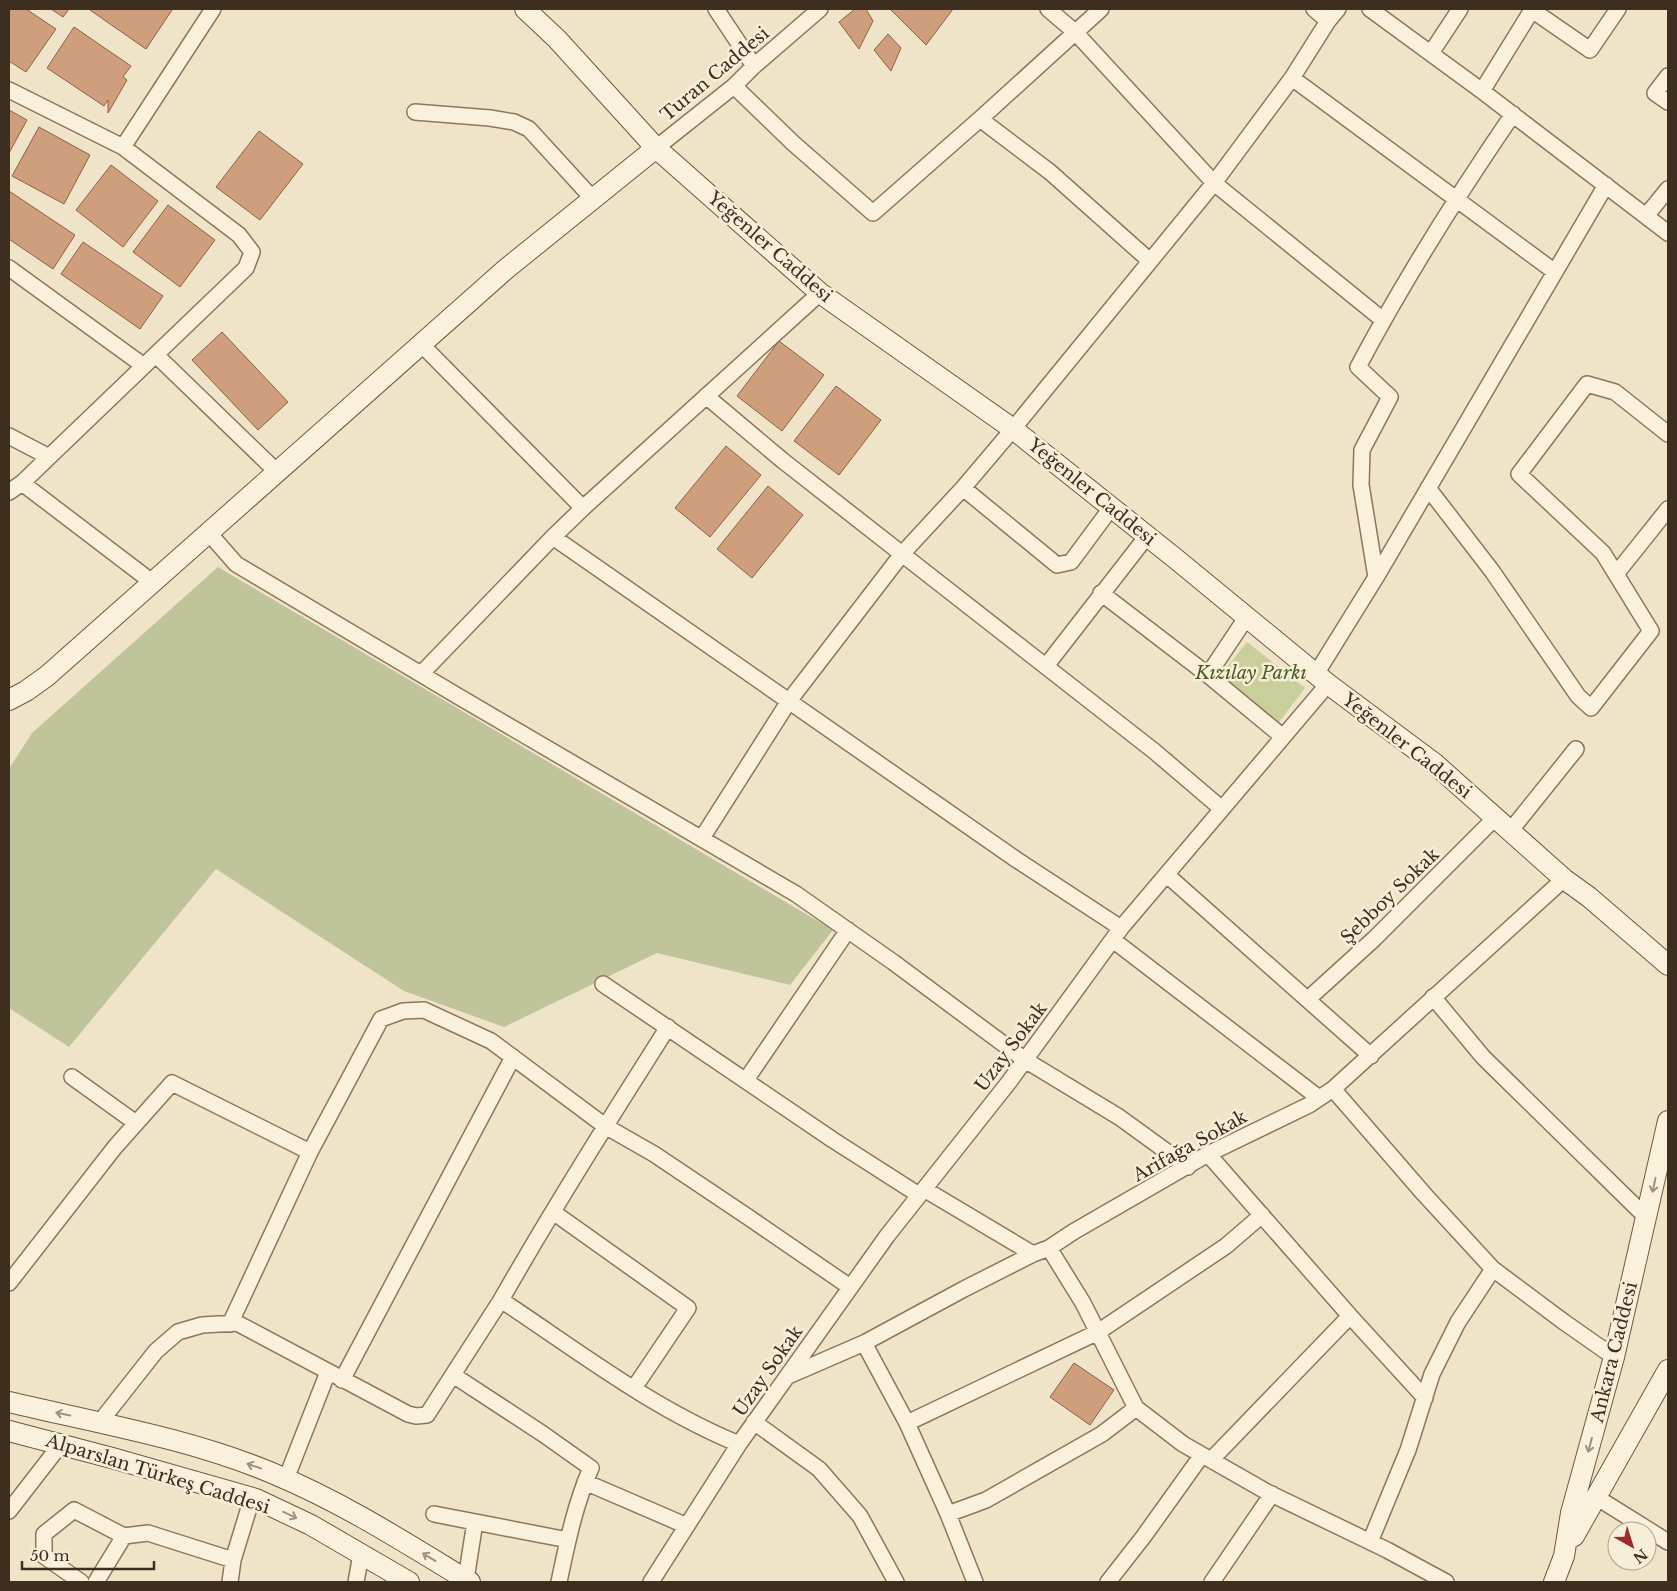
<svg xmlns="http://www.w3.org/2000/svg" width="1677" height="1591" font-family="'Libre Baskerville',serif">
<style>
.green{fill:#c9cf9b}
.cemetery{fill:#bfc49a}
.building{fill:#cf9f7d;stroke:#8d5f41}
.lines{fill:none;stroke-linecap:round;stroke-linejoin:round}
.street-casing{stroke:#8d765c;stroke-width:18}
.secondary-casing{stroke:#6f573f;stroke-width:22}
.street{stroke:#faf1dc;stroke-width:15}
.secondary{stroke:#faf1dc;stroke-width:20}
.oneway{stroke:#9c907e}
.labels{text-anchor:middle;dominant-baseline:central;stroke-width:5;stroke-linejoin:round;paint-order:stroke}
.street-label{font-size:18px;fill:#3d2e20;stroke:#f7eed8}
.park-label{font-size:18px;font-style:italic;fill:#4d5a26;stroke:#f7eed8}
</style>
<rect width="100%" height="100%" fill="#f0e4c8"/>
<path class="green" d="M 1247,642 L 1305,688 L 1279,722 L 1220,676 Z"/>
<path class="cemetery" d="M 218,567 L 833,930 L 790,985 L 657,953 L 504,1027 L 404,991 L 216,869 L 69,1047 L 9,1008 L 9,769 L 32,733 Z"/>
<path class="building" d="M 9,9 L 26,9 L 56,29 L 26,72 L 9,61 Z
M 51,9 L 69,9 L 63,17 Z
M 91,9 L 169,9 L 172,10 L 146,49 L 90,10 Z
M 855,9 L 866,9 L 873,21 L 859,49 L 839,22 Z
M 890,9 L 953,9 L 926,45 Z
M 74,27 L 131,66 L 123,77 L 127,80 L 108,113 L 108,100 L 104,106 L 47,68 Z
M 888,34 L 901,48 L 891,71 L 874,50 Z
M 9,110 L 27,120 L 9,153 Z
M 39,127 L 90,155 L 64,204 L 12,176 Z
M 259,131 L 303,164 L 260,220 L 216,187 Z
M 111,165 L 158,201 L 123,247 L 76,210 Z
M 9,191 L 75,235 L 53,269 L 9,239 Z
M 168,205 L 215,240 L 180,287 L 133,252 Z
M 83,242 L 163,296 L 140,329 L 61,274 Z
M 222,332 L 288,402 L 258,430 L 192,360 Z
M 779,341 L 824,375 L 782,431 L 737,396 Z
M 836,386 L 881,420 L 839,475 L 794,441 Z
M 726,446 L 761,475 L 710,537 L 675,508 Z
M 768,486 L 803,515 L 752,578 L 717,549 Z
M 1074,1363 L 1114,1390 L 1090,1425 L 1050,1397 Z"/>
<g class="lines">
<g class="street-casing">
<path id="street" d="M 716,9 L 754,66
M 1048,9 L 1075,32 L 1214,183 L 1383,320
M 1314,9 L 1328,21
M 1370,9 L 1482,91 L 1668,233
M 1431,53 L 1460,9
M 1668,76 L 1655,93 L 1668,102
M 1292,78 L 1555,272
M 734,86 L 793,143 L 873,213 L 980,119 L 1101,9
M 9,90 L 123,147 L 239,235 L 252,252 L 246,268 L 49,457 L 22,483 L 9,492
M 1482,91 L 1532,10 L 1590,50 L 1618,9
M 415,112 L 490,118 L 514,122 L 529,129 L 593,199
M 980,119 L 1050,172 L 1150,261
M 123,147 L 213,9
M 656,148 L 734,86 L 754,66 L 820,9
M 1646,216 L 1668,189
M 9,268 L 144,366
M 421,344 L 583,508
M 156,355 L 276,471
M 9,436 L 49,457
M 22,483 L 152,582
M 963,488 L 1057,565 L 1071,562 L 1111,508
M 1428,488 L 1492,571 L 1578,696 L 1591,708 L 1651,631 L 1603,553 L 1519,474 L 1587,384 L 1615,392 L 1668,434
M 208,532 L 236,564 L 456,695 L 796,894 L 893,962 L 1025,1060 L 1119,1117 L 1188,1167
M 553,537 L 1017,860 L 1121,928
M 1616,574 L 1668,509
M 1376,577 L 1361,485 L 1362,450 L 1390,397 L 1358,367 C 1404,280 1457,196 1513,114
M 1101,593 L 1208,675 L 1246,618
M 1046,666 L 1147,536
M 421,674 L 553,537 L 583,508 L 820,293
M 1316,674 L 1378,574 L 1606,185
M 1208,675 L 1283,737
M 1222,809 L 1154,751 L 902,554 L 963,488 L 1013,429 L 1214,183 L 1292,78 L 1328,21 L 1338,9
M 1511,830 L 1576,749
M 702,838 L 789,701 L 902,554 L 782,460 L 706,396
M 1167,875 L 1371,1056
M 1113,940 L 1319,1098
M 603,984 L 833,1140 L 919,1195
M 1433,997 L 1483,1057 L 1647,1218
M 1308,999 L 1374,939 L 1496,817
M 668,1027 C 611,1117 554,1207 501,1300 C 578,1351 653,1409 739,1444
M 72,1077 L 136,1123
M 746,1080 L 848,930
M 1333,1089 L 1424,1194 L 1493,1269 L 1564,1322 L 1614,1357
M 1208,1154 L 1350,1316 L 1211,1460
M 924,1189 L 1033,1254
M 553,1212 L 688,1308 L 634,1388
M 9,1283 L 115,1147 L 172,1083 L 310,1152
M 1350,1316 L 1425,1398
M 230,1324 L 310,1152 L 381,1019 L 403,1011 L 424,1010 L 491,1041 L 605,1126 L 654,1154 L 748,1217 L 850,1287
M 864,1343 L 907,1423 L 948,1514 L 986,1500 L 1102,1434 L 1136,1408 L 1083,1303 L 1049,1248
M 453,1375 L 543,1434 L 591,1468 C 575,1504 567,1544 559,1582
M 788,1376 L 864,1343 L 964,1289 L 1033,1254 L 1049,1248 L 1073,1232 L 1208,1154 L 1309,1105 L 1333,1089 L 1564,879
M 342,1380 L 513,1057
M 1136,1408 L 1183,1444 L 1267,1492 L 1387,1550 L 1446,1582
M 100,1422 L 156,1351 L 178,1332 L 202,1325 L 237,1323 L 408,1414 L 416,1416 L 427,1415 L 501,1300
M 754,1422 L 819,1469 L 860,1516 L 896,1582
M 907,1423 L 1098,1332 L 1226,1246 L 1262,1215
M 286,1479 L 328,1372
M 585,1482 L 687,1526
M 1596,1497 L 1668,1542
M 9,1511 L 61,1444
M 434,1514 L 568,1540
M 948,1514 L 975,1582
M 1370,1542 L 1408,1450 L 1432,1374 L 1458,1322 L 1493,1269
M 466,1579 L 475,1522
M 81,1582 L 44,1556 L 44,1534 L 74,1510 L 124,1536 L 148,1533 L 233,1560
M 96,1582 L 124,1536
M 230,1582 L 233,1560 L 252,1498
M 356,1582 L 361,1554
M 651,1582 L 739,1444 L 887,1236 L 1009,1082 L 1121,928 L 1328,684
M 1108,1582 L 1144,1536 L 1202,1455
M 1212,1582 L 1272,1494"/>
</g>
<g class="secondary-casing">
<path id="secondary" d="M 525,9 L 557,39 L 656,148 L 820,293 L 1013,429 L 1176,559 L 1328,684 L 1434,763 L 1564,879 L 1589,897 L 1668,965
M 9,700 L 26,691 L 47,676 L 506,269 L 656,148
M 9,1402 C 97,1423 188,1438 272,1473 C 342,1502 406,1543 470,1582
M 9,1431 L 112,1458 L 256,1499 L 311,1525 L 409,1582
M 1574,1536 L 1668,1370
M 1554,1582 L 1564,1556 L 1571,1513 L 1614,1357 L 1668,1121"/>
</g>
<use href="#street" class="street"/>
<use href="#secondary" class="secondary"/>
</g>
<defs><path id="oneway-shaft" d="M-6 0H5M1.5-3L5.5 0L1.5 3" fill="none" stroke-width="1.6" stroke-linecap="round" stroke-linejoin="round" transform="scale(1.25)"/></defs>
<g class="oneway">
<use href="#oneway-shaft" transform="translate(1654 1185) rotate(102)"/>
<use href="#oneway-shaft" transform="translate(63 1414) rotate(-168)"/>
<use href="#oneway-shaft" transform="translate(1590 1445) rotate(105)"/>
<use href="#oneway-shaft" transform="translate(254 1466) rotate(-161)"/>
<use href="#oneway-shaft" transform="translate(290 1515) rotate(25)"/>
<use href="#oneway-shaft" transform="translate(429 1557) rotate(-149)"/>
</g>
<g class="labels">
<g class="street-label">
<text transform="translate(715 74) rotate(-40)">Turan Caddesi</text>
<text transform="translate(770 247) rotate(41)">Yeğenler Caddesi</text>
<text transform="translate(1092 492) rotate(39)">Yeğenler Caddesi</text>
<text transform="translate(1407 746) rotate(38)">Yeğenler Caddesi</text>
<text transform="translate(1390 896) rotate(-44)">Şebboy Sokak</text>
<text transform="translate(1011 1047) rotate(-53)">Uzay Sokak</text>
<text transform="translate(1190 1146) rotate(-29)">Arifağa Sokak</text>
<text transform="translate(1614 1352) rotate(-76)">Ankara Caddesi</text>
<text transform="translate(768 1371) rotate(-55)">Uzay Sokak</text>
<text transform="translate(158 1474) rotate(17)">Alparslan Türkeş Caddesi</text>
</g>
<g class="park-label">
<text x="1251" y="673">Kızılay Parkı</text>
</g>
</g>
<rect width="1677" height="1591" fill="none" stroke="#3d2e20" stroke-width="20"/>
<g transform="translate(1632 1546) rotate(141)"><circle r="24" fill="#f7eed8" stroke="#ada18e"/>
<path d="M0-4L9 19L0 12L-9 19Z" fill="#9e2a2b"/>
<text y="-8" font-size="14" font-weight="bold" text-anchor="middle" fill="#3d2e20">N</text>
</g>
<path d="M22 1561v8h132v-8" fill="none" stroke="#3d2e20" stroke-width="2.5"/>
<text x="30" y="1561" font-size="15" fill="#3d2e20" stroke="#f7eed8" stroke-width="4" paint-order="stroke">50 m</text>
</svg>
